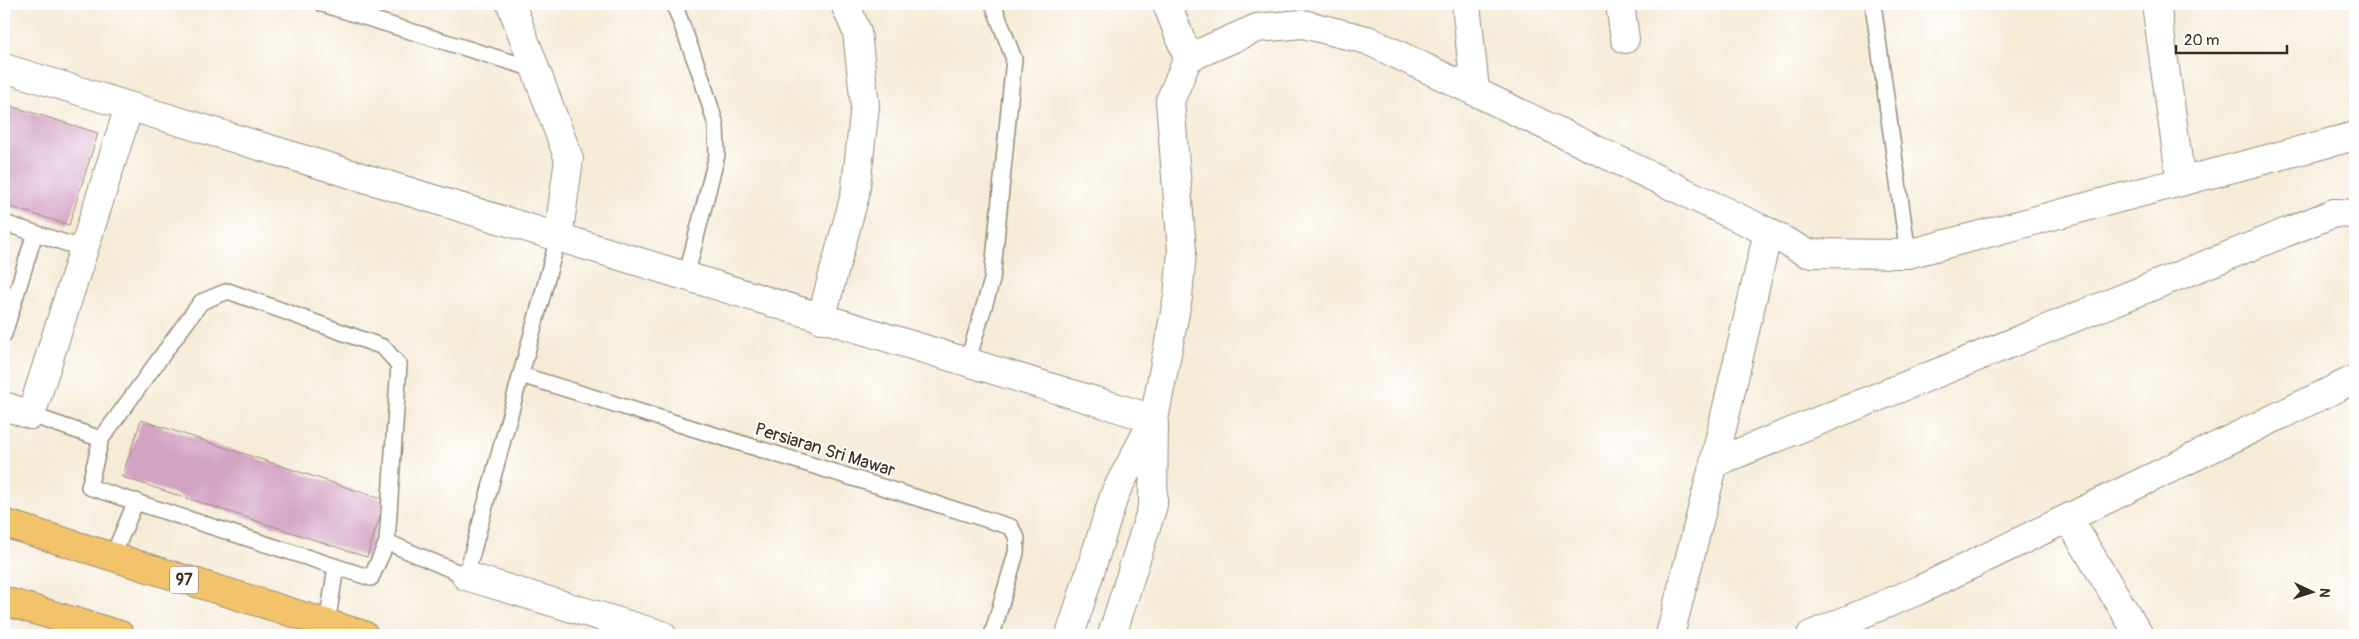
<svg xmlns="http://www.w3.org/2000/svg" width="2359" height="639" font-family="Pangolin,sans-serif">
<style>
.building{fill:#d3a3c3}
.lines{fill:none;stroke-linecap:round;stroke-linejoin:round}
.service-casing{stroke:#988a7a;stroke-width:18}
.minor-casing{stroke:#988a7a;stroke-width:30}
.primary-casing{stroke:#988a7a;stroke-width:30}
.service{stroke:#fff;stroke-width:15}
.minor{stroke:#fff;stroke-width:28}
.primary{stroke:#f2c36a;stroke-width:28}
.labels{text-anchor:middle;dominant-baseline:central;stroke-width:4;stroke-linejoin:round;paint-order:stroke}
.shield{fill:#fff;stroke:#766a62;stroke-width:1}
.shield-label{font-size:16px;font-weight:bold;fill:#3b2a1e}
.street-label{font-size:18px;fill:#3b2a1e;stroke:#fff}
</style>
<rect width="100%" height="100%" fill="#fff"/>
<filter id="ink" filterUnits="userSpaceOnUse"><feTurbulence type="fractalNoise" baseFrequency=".02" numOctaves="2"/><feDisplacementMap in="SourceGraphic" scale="10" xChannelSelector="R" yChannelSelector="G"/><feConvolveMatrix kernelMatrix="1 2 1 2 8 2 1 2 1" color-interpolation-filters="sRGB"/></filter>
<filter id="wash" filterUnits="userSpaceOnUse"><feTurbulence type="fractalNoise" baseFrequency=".0096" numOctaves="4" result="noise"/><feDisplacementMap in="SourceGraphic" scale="20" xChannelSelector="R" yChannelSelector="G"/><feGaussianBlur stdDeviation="1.12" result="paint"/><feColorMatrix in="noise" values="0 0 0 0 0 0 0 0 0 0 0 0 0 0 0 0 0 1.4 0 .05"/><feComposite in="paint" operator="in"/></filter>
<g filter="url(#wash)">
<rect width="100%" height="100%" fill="#f5ebd7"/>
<g id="blocks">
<path class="building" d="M 4,104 L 98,133 L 69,225 L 4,205 Z
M 141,420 L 385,500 L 367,557 L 122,477 Z"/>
</g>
</g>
<g filter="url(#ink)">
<use href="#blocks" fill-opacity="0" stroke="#988a7a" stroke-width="1"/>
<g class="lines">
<g class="service-casing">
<path id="service" d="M 322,4 L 537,70
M 674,4 L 701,76 L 716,125 L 717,155 L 686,277
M 1873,4 L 1908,254
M 4,223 L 84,249
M 4,334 L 35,233
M 967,363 L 992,280 L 1014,59 L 993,4
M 521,375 L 1011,527 L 1017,538 L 1016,553 L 992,635
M 31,415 L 101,439 L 89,487 L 371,578 L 387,542 L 466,576 L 558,238
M 101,439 L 201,302 L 228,291 L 383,347 L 399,365 L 387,542
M 112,558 L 136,501
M 327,624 L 336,567"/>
</g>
<g class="minor-casing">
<path id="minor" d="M 511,4 L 569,159 L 558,238
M 1167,4 L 1188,58
M 1466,4 L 1475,90
M 1620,4 L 1625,39
M 2156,4 L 2181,182
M 4,68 L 1154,419
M 821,319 L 855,195 L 865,106 L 857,32 L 845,4
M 4,406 L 31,415 L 129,107
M 1714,463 L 2334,213 L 2355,214
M 2068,518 L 2355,379
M 466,576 L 662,635
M 1070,635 L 1115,493 L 1152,423
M 1112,635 L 1153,505 L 1154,419 L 1178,297 L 1182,251 L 1170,101 L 1188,58 L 1257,28 L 1303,24 L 1367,40 L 1768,232 L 1807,253 L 1908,254 L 2355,136
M 1670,635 L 1714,463 L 1768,232
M 1811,635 L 1917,591 L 2068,518 L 2139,635"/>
</g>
<g class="primary-casing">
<path id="primary" d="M 4,523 L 364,635
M 4,601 L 120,635"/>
</g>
<use href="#service" class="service"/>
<use href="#minor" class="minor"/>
<use href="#primary" class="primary"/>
</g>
</g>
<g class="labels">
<rect class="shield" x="170" y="566.5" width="28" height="27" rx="4"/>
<g class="shield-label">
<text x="184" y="580">97</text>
</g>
<g class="street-label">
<text transform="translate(825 450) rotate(17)">Persiaran Sri Mawar</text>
</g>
</g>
<rect width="2359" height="639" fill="none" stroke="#fff" stroke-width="20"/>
<g transform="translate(2312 592) rotate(94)" stroke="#ffffff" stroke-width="4" paint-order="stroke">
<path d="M0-4L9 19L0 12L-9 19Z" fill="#3b2a1e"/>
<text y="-8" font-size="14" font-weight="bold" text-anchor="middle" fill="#3b2a1e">N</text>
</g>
<path d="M2176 45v8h111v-8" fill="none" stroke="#3b2a1e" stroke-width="2.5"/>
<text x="2184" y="45" font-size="15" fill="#3b2a1e" stroke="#ffffff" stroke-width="4" paint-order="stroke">20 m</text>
</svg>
